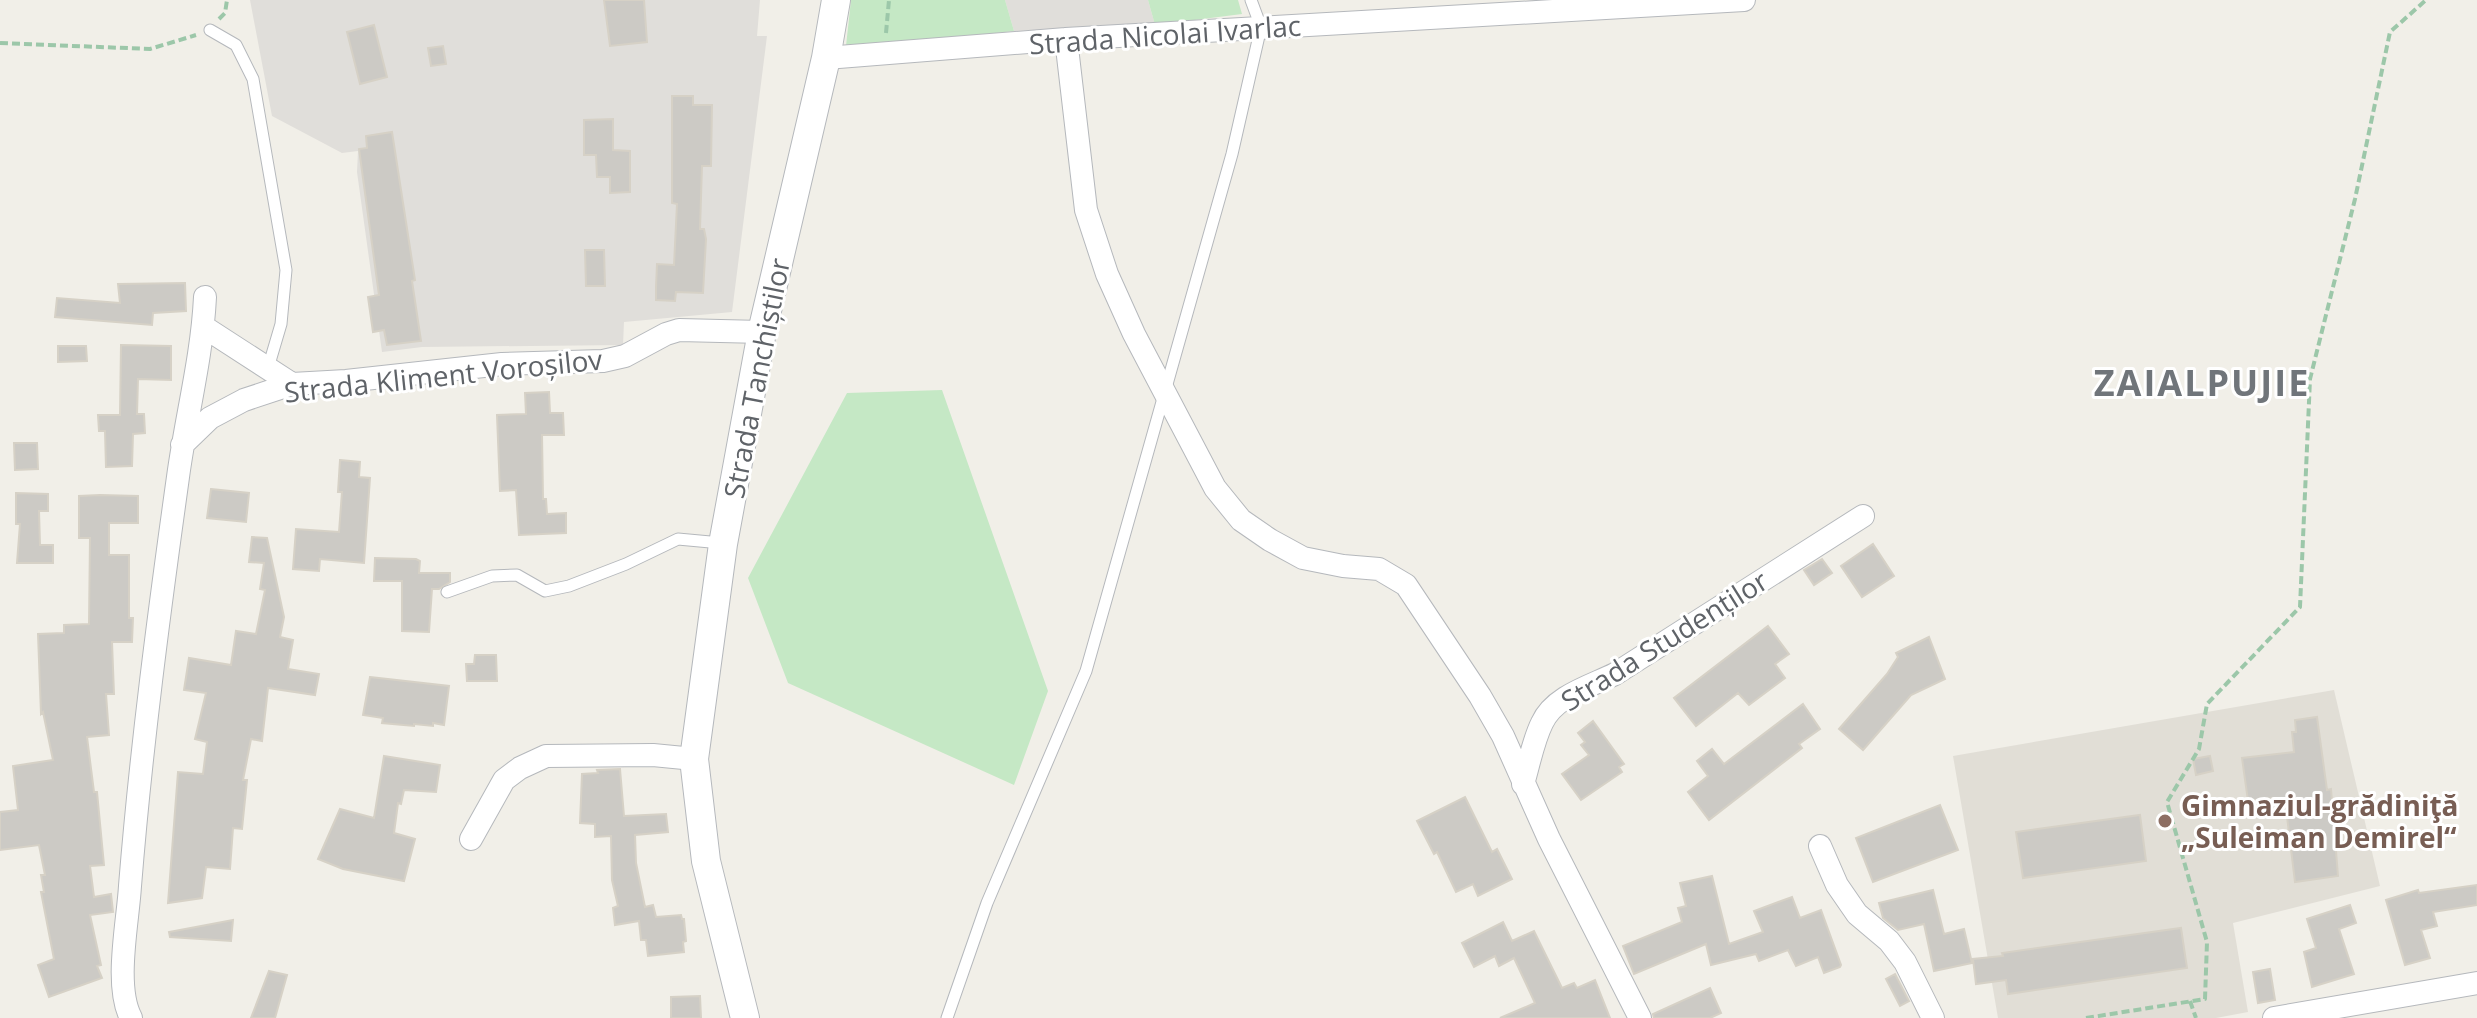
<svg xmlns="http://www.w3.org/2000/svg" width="2477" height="1018" font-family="'Open Sans',sans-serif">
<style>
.industrial{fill:#e0deda}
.education{fill:#e1ded6}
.green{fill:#c5e8c5}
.building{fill:#cccac5;stroke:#d6d1c6;stroke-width:2}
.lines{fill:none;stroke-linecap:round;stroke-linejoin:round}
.service-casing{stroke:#b5b8bc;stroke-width:13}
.minor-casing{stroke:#b5b8bc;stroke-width:24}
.tertiary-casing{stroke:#b5b8bc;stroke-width:30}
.path{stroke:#9cc7a9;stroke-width:4;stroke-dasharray:8 4;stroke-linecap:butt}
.service{stroke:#fff;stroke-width:11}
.minor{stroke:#fff;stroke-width:22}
.tertiary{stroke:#fff;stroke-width:28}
.education-dot{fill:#8d6e63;stroke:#fff;stroke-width:3}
.labels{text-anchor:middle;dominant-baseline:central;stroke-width:6;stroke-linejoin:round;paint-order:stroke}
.street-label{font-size:28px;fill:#5f6368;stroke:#fff}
.education-label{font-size:28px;font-weight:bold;fill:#785e54;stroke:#fff;text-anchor:start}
.district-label{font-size:36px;font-weight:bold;letter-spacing:2px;fill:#70757a;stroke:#fff}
</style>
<rect width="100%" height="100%" fill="#f1efe8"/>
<path class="industrial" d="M 250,0 L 760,0 L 757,36 L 767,36 L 732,312 L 624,322 L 623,345 L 422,347 L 382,352 L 357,172 L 358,151 L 342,153 L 272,116 Z
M 1005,0 L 1148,0 L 1155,25 L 1014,31 Z"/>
<path class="education" d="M 2334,690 L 2380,886 L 2233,923 L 2248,1012 L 2216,1018 L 1998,1018 L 1953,756 Z"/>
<path class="green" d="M 851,0 L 1005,0 L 1014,31 L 852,49 L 846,46 Z
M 1148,0 L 1238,0 L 1242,14 L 1155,25 Z
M 942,390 L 1048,691 L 1014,785 L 788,683 L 748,578 L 847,393 Z"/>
<path class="building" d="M 604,0 L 644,0 L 647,42 L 610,46 Z
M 374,25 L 387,77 L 360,84 L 347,32 Z
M 443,46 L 446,64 L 431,66 L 428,48 Z
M 672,96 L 693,96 L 693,105 L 712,105 L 711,166 L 702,166 L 700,229 L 704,229 L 706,239 L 703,293 L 676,292 L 675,301 L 656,300 L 656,287 L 657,264 L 674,265 L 677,204 L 672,203 Z
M 613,119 L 613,150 L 630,151 L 630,192 L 610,193 L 610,177 L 597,177 L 596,155 L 584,155 L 584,120 Z
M 392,132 L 415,280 L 412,281 L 421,341 L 387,345 L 384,330 L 373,332 L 368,297 L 379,295 L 359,149 L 367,148 L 366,136 Z
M 585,250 L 604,250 L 605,286 L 586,286 Z
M 185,283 L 186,311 L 153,313 L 152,325 L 55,317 L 57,298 L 120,303 L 118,284 Z
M 121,345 L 171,346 L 171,380 L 138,379 L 137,414 L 144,414 L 145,433 L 133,434 L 132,466 L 106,467 L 105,431 L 99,431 L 98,415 L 120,415 Z
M 58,346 L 86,346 L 87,361 L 58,362 Z
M 549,392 L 550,413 L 563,413 L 564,435 L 542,435 L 543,499 L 546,499 L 547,514 L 566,513 L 566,533 L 519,535 L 516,490 L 500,491 L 497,415 L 526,414 L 525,393 Z
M 14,443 L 37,443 L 38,469 L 15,470 Z
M 340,460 L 360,462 L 359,477 L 370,478 L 364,563 L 320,559 L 319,571 L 293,569 L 296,529 L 339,532 L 342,492 L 338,492 Z
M 211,489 L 249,493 L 246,522 L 207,518 Z
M 16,493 L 48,494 L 48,511 L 39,511 L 40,545 L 53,545 L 53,563 L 17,563 L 20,524 L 16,524 Z
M 100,495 L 138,496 L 138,523 L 109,523 L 109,555 L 129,555 L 129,618 L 133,618 L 132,642 L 112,642 L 114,694 L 106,694 L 109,735 L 87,737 L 94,792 L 97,792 L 104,865 L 90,866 L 94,897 L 111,894 L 113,912 L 90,915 L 101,965 L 97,966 L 102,978 L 49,997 L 38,965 L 54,959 L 41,892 L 44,892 L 41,875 L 45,875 L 39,845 L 0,850 L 0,812 L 18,810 L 13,766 L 53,760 L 43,712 L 41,714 L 38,634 L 64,633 L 64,625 L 89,624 L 90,538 L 79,538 L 79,496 Z
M 252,537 L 267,538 L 284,617 L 280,637 L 293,640 L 288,669 L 319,674 L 315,695 L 268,688 L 262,741 L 251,739 L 243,780 L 247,780 L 242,829 L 233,828 L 230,869 L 206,867 L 202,898 L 168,903 L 178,772 L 203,774 L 207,742 L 195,739 L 206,693 L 184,690 L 189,658 L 231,665 L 236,631 L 256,634 L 265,590 L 260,589 L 264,563 L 249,562 Z
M 1873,544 L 1894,576 L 1862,597 L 1841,566 Z
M 375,558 L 416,559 L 420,561 L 419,573 L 450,573 L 450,582 L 439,589 L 432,589 L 429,632 L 402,631 L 402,581 L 374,581 Z
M 1822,559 L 1832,573 L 1814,585 L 1804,570 Z
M 1768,626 L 1789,654 L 1775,664 L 1785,678 L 1749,705 L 1738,693 L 1696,726 L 1674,698 Z
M 1929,637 L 1945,679 L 1911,695 L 1863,750 L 1839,729 L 1887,674 L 1898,657 L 1896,653 Z
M 475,655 L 496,655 L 497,681 L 467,681 L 466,664 L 474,664 Z
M 370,677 L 449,686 L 444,725 L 433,723 L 433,726 L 414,724 L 414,726 L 382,723 L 383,718 L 363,715 Z
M 1803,704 L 1820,729 L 1799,744 L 1802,748 L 1709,820 L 1688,792 L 1708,776 L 1697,761 L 1712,749 L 1724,764 Z
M 2317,717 L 2327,790 L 2331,789 L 2338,876 L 2295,882 L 2285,800 L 2275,802 L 2274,798 L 2248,801 L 2242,758 L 2294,752 L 2292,732 L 2296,732 L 2295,720 Z
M 1593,721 L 1624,764 L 1619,767 L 1622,772 L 1581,800 L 1562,774 L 1589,755 L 1581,745 L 1585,742 L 1578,733 Z
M 384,756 L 440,765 L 436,792 L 404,790 L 401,804 L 398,803 L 394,833 L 415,839 L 404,881 L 343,869 L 318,859 L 340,809 L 374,818 Z
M 2210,756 L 2213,771 L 2196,775 L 2193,759 Z
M 620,769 L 624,816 L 666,814 L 668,832 L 635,835 L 636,863 L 645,907 L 653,905 L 656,917 L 681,915 L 682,919 L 684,919 L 686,941 L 683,942 L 684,952 L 648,956 L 646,940 L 641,940 L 639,921 L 615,925 L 613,908 L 618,906 L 612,880 L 611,836 L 595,837 L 595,824 L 580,823 L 582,774 L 598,773 L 597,770 Z
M 1465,797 L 1492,852 L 1497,849 L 1512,879 L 1478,896 L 1473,884 L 1456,892 L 1437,852 L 1434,854 L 1417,821 Z
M 1940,805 L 1958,850 L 1873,882 L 1856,838 Z
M 2140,815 L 2146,861 L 2023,878 L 2016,832 Z
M 1712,876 L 1729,944 L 1763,932 L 1754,911 L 1792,897 L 1800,918 L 1821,910 L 1841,965 L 1840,967 L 1824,973 L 1818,957 L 1796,966 L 1788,950 L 1759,961 L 1756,954 L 1711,965 L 1706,944 L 1634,974 L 1623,946 L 1682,922 L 1678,908 L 1686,906 L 1680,883 Z
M 2477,885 L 2477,905 L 2433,912 L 2437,926 L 2421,930 L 2430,958 L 2405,965 L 2386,900 L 2418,890 L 2419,893 Z
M 1933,890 L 1944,934 L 1964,929 L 1972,963 L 1934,971 L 1924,924 L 1898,930 L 1883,918 L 1879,903 Z
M 2350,905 L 2356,923 L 2339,929 L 2354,974 L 2312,987 L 2304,952 L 2316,948 L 2307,919 Z
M 233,920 L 231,941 L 170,937 L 169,932 Z
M 1503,922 L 1512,941 L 1534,931 L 1562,988 L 1574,983 L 1577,988 L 1595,980 L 1610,1018 L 1500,1018 L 1535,1003 L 1514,958 L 1499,966 L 1495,956 L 1474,967 L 1462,943 Z
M 2181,928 L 2187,968 L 2008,994 L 2006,980 L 1976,984 L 1973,959 L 2003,956 L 2002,953 Z
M 2270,969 L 2275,1000 L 2258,1003 L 2253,972 Z
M 269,971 L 287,975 L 275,1018 L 251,1018 Z
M 1895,974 L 1909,1001 L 1900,1006 L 1886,979 Z
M 1710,988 L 1721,1013 L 1710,1018 L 1654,1018 L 1653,1014 Z
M 700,996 L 701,1018 L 671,1018 L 671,997 Z"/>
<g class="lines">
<g class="service-casing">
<path id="service" d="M 210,30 L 236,45 L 253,79 L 286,270 L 281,324 L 268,368
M 447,592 L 492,576 L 517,575 L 545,591 L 569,586 L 626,564 L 678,539 L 721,543
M 947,1018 L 987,903 L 1086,671 L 1232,154 L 1261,27 L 1251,0"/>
</g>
<g class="minor-casing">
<path id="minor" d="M 1066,39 L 1086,210 L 1107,274 L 1134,334 L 1215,488 L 1241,520 L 1270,540 L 1303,558 L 1343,566 L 1379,569 L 1406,585 L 1480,696 L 1503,736 L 1549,839 L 1640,1018
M 826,58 L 1066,39 L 1744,0
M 204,327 L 292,384
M 182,445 L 210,418 L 244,400 L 292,384 L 346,381 L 502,364 L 603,361 L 625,356 L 666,334 L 679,330 L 762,332
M 1523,784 C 1529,764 1533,741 1542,723 C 1554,696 1591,686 1615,674 L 1863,516
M 471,839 L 504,780 L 520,768 L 546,756 L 653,755 L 694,759
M 1820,846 L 1837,885 L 1857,914 L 1889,941 L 1905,962 L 1933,1018
M 131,1018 C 114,986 128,922 130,886 C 141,749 159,613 178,477 C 186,417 202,358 205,297
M 2274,1018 L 2477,983"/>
</g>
<g class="tertiary-casing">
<path id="tertiary" d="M 745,1018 L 706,861 L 694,759 L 723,544 L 762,332 L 826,58 L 836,0"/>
</g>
<path class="path" d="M 219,19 L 225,13 L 227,0
M 886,33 L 889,0
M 0,43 L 150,49 L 196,35
M 2190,1001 L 2196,1018
M 2086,1018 L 2205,999 L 2207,942 L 2167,802 L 2199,749 L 2207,704 L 2300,607 L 2310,379 L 2355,199 L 2390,32 L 2426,0"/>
<use href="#service" class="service"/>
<use href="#minor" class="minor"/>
<use href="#tertiary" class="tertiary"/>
</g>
<circle class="education-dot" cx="2165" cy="821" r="8"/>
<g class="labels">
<g class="street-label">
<text transform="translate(1165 34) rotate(-4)">Strada Nicolai Ivarlac</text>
<text transform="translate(443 375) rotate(-6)">Strada Kliment Voroșilov</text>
<text transform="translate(756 378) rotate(-79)">Strada Tanchiștilor</text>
<text transform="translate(1664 640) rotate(-32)">Strada Studenților</text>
</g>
<g class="education-label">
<text x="2181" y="805">Gimnaziul-grădiniţă<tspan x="2181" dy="32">„Suleiman Demirel“</tspan></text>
</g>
<g class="district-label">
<text x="2202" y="382">ZAIALPUJIE</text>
</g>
</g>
</svg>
